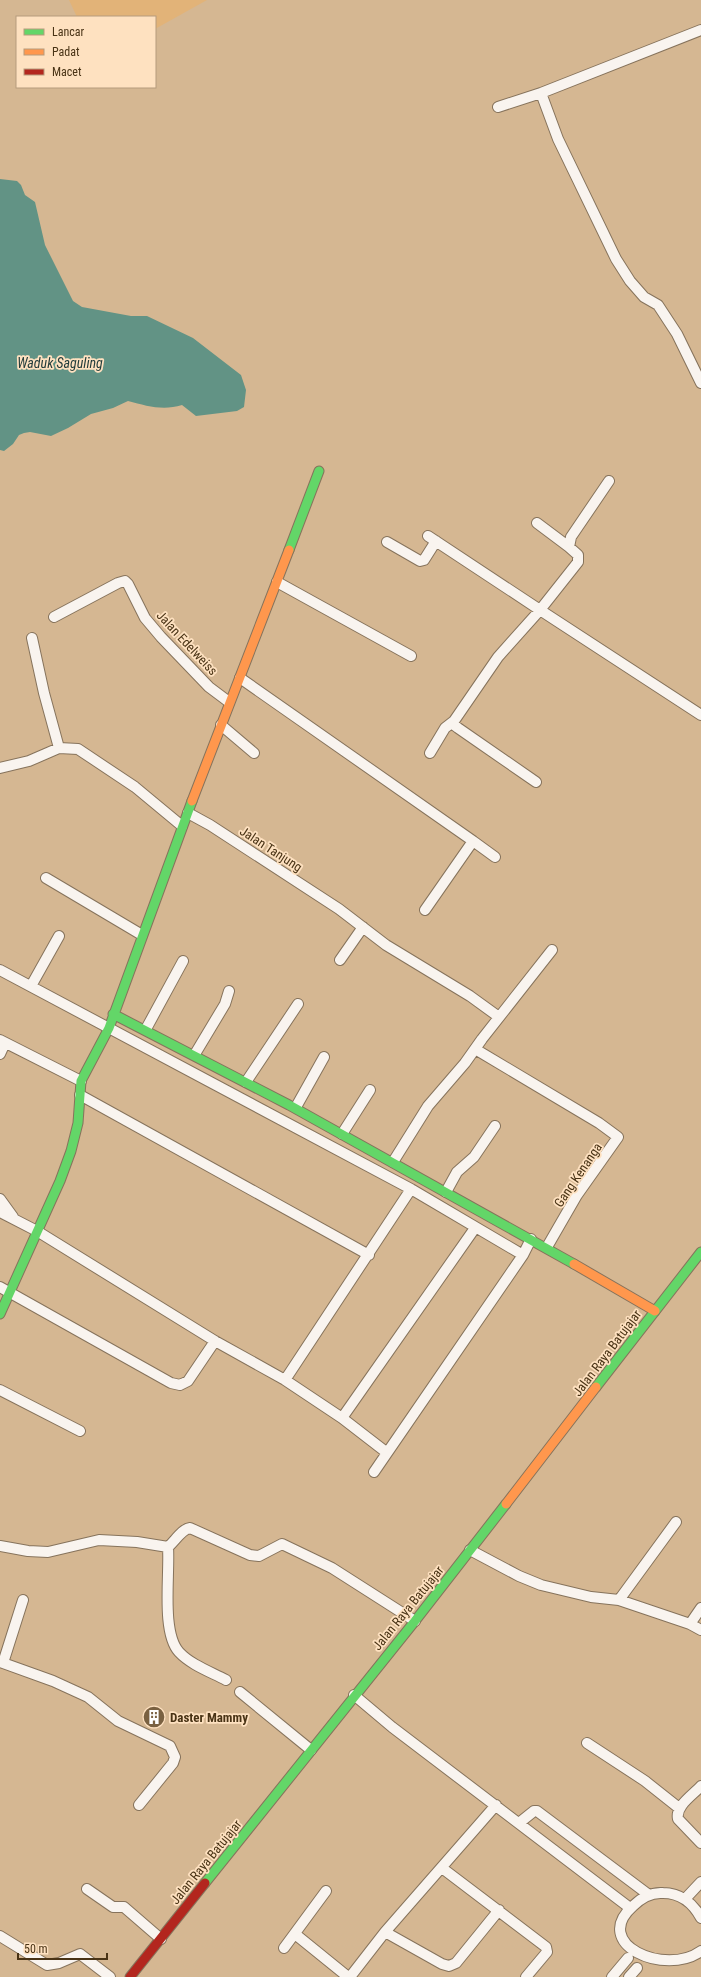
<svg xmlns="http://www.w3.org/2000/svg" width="701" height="1977" font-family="'Roboto Condensed',sans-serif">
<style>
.built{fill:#e2b378}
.water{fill:#629385}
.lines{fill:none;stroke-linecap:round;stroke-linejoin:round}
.street-casing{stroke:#86735c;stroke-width:12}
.fast-casing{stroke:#86735c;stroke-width:11}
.slow-casing{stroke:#86735c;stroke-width:11}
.jam-casing{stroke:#86735c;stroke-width:11}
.street{stroke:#f9f4ef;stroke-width:10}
.fast{stroke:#63d668;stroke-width:9}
.slow{stroke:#ff974d;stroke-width:9}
.jam{stroke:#b3261e;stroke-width:9}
.labels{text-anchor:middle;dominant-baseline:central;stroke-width:3.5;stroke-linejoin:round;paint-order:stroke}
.street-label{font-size:13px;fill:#493315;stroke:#fee1c0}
.poi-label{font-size:13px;font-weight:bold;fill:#493315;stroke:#fee1c0;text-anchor:start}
.water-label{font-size:14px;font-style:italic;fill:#223c3b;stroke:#fee1c0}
</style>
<rect width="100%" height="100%" fill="#d5b792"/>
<path class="built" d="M 69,0 L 207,0 L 155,29 L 155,17 L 77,17 Z"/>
<path class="water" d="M 0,179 L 17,181 L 21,185 L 25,195 L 35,202 L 45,245 L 73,301 L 82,307 L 131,316 L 147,316 L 193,338 L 241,375 L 246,390 L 244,407 L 237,411 L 196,416 L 182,405 C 163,411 147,406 128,401 L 113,408 L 91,414 L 68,428 L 51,436 L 30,432 L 24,433 L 19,435 L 13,444 L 4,451 L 0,450 Z"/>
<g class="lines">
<g class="street-casing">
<path id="street" d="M 541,93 L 558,139 L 616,259 L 630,281 L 644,297 L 658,305 L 677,334 L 701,383
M 498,107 L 541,93 L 701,30
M 537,523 L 569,547
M 428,536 L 540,610 L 578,562 L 578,555 L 569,547 L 571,537 L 609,481
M 387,542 L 420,561 L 424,560 L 436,541
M 277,582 L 411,656
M 54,617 L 118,583 L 125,581 L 128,584 L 145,618 L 161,637 L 209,687 L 229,702
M 32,638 L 44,693 L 59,748
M 240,678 L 473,841 L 425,910
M 221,725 L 254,753
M 430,753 L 445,728 L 454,721
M 0,768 L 29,761 L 59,748 L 78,749 L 135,787 L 182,826
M 536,782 L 458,728 L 454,725 L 454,721 L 498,657 L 540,610 L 701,715
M 188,813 L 210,825 L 339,909 L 386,945 L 470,996 L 499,1017
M 473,841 L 495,857
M 46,878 L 142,935
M 340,960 L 363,927
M 0,970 L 411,1189 L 523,1255
M 31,986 L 59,936
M 146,1029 L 183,961
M 0,1040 L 81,1081
M 475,1049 L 599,1123 L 618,1137 L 577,1195 L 547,1247
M 0,1054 L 5,1043
M 195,1054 L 225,1004 L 229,991
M 246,1082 L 298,1004
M 80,1095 L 369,1255
M 296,1107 L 324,1057
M 342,1134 L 370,1090
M 393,1162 L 428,1106 L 465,1063 L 482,1039 L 552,950
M 446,1192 L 457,1172 L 474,1157 L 495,1126
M 0,1199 L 13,1217
M 0,1212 L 37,1231 L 215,1341 L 285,1380 L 342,1418 L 386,1452
M 0,1287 L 171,1383 L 180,1385 L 188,1381 L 215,1341
M 285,1380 L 411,1189
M 0,1390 L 80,1431
M 342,1418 L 475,1228
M 374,1472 L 523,1255 L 531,1239
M 0,1546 L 28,1551 L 48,1552 L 99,1540 L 137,1542 L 168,1547 C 170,1574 161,1632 179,1652 C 191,1665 211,1672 226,1680
M 168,1547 C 175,1541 182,1529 190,1528 L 250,1555 L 259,1556 L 282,1544 L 332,1568 L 415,1621
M 470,1550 L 519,1576 L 541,1585 L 591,1597 L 619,1600 L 690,1624 L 701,1630
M 619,1600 L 676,1522
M 690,1624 L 701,1608
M 0,1662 L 53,1681 L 88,1697 L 118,1721 L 170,1746 L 175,1757 L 173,1763 L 139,1805
M 3,1663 L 23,1600
M 240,1692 L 311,1750
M 354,1695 L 392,1727 L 630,1908
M 587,1743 L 645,1781 L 679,1808
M 701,1786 C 693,1795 675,1806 678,1819 L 701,1843
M 519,1823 L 534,1811 L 537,1811 L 649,1895
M 442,1868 L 546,1947 L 547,1952 L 526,1977
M 87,1889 L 113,1907 L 124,1907 L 161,1939
M 685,1899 L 701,1882
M 701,1918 C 693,1903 680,1893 663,1893 C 651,1892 641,1898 633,1906 C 590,1944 665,1977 701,1951
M 385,1932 L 442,1964 L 449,1966 L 456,1963 L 499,1910
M 295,1934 L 348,1977
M 0,1936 L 47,1965 L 59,1963 L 80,1954 L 110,1977
M 284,1948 L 326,1891
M 350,1977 L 385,1932 L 496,1805
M 612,1977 L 628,1958
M 629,1977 L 637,1968"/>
</g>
<g class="fast-casing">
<path id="fast" d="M 289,550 L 319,471
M 113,1014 L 289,1105 L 574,1264
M 0,1314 L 60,1181 L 71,1151 L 78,1123 L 81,1081 L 109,1028 L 192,801
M 596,1387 L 701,1252
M 205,1883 L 415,1621 L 506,1504"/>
</g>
<g class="slow-casing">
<path id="slow" d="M 192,801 L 289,550
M 574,1264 L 655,1311
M 506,1504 L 596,1387"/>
</g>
<g class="jam-casing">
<path id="jam" d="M 130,1977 L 205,1883"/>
</g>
<use href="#street" class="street"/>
<use href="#fast" class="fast"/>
<use href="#slow" class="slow"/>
<use href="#jam" class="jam"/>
</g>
<defs>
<g id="building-disc" transform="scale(1.15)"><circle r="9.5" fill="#7a6141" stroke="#fee1c0"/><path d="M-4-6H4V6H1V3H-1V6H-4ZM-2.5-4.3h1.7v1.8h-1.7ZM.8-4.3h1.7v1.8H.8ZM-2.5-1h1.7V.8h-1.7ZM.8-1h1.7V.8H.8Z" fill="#fff"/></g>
</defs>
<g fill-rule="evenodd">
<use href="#building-disc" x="154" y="1717"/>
</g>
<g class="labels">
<g class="street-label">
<text transform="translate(187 643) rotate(47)">Jalan Edelweiss</text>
<text transform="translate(271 849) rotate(33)">Jalan Tanjung</text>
<text transform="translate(578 1175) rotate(-56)">Gang Kenanga</text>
<text transform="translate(607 1353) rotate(-53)">Jalan Raya Batujajar</text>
<text transform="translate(408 1608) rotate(-51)">Jalan Raya Batujajar</text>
<text transform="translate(206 1862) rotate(-51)">Jalan Raya Batujajar</text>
</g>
<g class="poi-label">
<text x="170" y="1717">Daster Mammy</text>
</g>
<g class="water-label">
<text x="60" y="363">Waduk Saguling</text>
</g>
</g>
<rect x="16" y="16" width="140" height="72" fill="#fee1c0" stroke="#b69b7c"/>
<rect x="24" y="29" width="20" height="6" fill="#63d668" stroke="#b69b7c"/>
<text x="52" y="36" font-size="12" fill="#493315">Lancar</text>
<rect x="24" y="49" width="20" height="6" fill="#ff974d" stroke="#b69b7c"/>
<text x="52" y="56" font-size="12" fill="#493315">Padat</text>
<rect x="24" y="69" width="20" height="6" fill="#b3261e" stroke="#b69b7c"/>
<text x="52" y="76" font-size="12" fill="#493315">Macet</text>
<path d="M18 1953v6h89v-6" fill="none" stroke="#493315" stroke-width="2"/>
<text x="24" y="1953" font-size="12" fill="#493315" stroke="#fee1c0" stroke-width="3" paint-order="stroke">50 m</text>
</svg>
